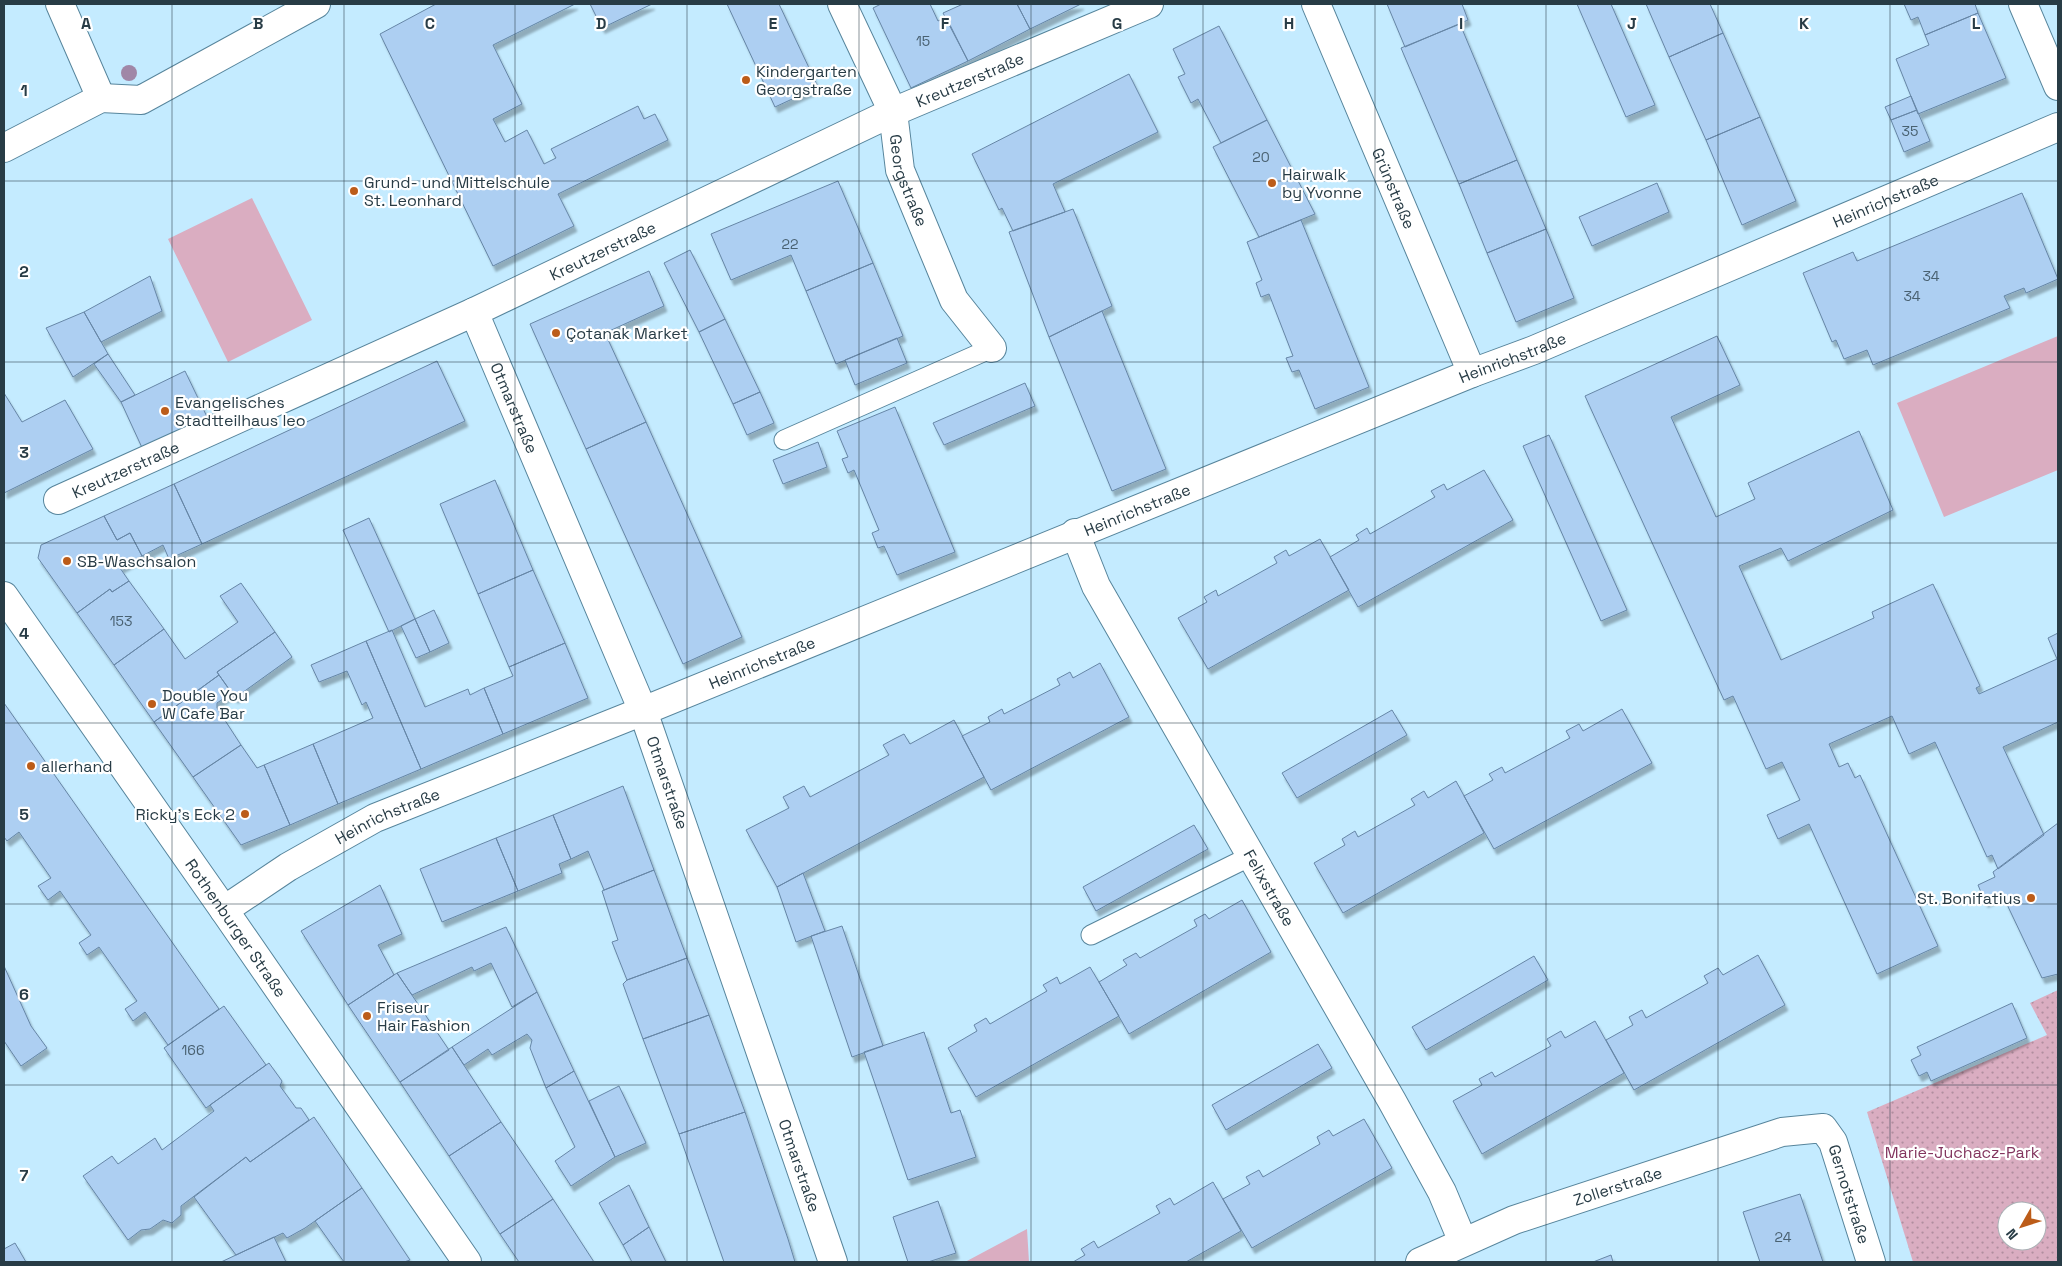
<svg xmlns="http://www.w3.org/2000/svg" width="2062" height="1266" font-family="'Space Grotesk',sans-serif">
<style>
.green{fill:#daadc1}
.park{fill:url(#park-dots);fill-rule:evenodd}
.building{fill:#adcff2;stroke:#6686a6;filter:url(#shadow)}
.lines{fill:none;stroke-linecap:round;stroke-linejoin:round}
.lane-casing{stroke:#57859c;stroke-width:21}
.street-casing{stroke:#57859c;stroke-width:30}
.secondary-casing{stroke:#57859c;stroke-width:30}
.lane{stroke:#fff;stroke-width:19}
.street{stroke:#fff;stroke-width:28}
.secondary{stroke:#fff;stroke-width:28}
.tree{fill:#a087a7}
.grid{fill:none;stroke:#283c46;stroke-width:1;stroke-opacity:0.55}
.poi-dot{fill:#bc5c19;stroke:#fff;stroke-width:2}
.labels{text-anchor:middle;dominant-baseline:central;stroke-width:4.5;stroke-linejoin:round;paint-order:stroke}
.number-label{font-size:14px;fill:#496171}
.poi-label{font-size:16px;fill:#283c46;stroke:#fff;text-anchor:start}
.street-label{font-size:16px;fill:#283c46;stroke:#fff}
.park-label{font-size:16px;fill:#83355f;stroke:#fff}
.grid-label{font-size:16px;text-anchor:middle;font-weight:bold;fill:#283c46;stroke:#fff;stroke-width:4.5;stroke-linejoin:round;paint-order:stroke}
</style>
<defs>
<pattern id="park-dots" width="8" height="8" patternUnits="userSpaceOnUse" patternTransform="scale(1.25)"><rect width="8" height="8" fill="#daadc1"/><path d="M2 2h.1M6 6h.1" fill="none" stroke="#b18e9f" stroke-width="1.8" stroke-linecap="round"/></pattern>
<filter id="shadow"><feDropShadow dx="3" dy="5.5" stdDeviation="1" flood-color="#0004"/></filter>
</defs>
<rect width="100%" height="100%" fill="#c4ebff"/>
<path class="green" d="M 252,198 L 312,320 L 228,362 L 168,239 Z
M 2058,336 L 2058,470 L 1944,517 L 1897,403 Z
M 1027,1229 L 1029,1262 L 965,1262 Z"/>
<path class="park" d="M 2058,990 L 2058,1262 L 1913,1262 L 1867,1112 L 2047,1035 L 2030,1003 ZM 2007,1211 L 2037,1211 L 2037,1241 L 2007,1241 Z"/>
<path class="building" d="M 436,4 L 575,4 L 493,45 L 522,104 L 493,119 L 505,142 L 527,130 L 544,164 L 556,158 L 551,149 L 638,106 L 644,119 L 655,114 L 668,140 L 558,194 L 574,226 L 493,266 L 380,34 Z
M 590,4 L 652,4 L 602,28 Z
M 727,4 L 779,4 L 818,87 L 775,107 Z
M 881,4 L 930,4 L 938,21 L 946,17 L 968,61 L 911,88 L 873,8 Z
M 963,4 L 1017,4 L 1030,29 L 968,61 L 943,13 Z
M 1017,4 L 1081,4 L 1030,29 Z
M 1387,4 L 1462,4 L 1468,20 L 1405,47 Z
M 1577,4 L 1611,4 L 1655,105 L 1626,117 Z
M 1646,4 L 1710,4 L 1723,33 L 1669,57 Z
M 1904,4 L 1975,4 L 1978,13 L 1925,35 L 1918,17 L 1911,20 Z
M 1978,13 L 2006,78 L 1918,114 L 1896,59 L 1929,45 L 1925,35 Z
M 1460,24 L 1517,160 L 1459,184 L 1401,48 Z
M 1219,26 L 1267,120 L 1221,143 L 1198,99 L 1191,103 L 1178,77 L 1185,74 L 1173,49 Z
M 1723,33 L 1760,117 L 1706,140 L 1669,57 Z
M 1129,74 L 1158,132 L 1053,184 L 1065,212 L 1013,231 L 1002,208 L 999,210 L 972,154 Z
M 1911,96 L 1917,110 L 1891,120 L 1885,107 Z
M 1917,110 L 1930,141 L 1904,152 L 1891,120 Z
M 1760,117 L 1796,201 L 1742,225 L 1706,140 Z
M 1267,120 L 1315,214 L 1259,237 L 1213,147 Z
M 1517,160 L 1546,229 L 1487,253 L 1459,184 Z
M 838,181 L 873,263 L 806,291 L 791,255 L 731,280 L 711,234 Z
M 1657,183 L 1669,212 L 1592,246 L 1579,217 Z
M 2022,193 L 2058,279 L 2026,293 L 2024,288 L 2004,296 L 2010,308 L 1873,365 L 1867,350 L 1844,359 L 1836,340 L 1832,342 L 1803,273 L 1853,252 L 1857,261 Z
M 1073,209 L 1112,306 L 1049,337 L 1009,232 Z
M 1301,220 L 1369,387 L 1315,409 L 1299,370 L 1292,372 L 1286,358 L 1293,356 L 1269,294 L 1261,297 L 1256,283 L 1262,280 L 1247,242 Z
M 1546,229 L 1574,298 L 1516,322 L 1487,253 Z
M 690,250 L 725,319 L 699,332 L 664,263 Z
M 873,263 L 903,336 L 836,364 L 806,291 Z
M 649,271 L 664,306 L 605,333 L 646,422 L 586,449 L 530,324 Z
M 150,276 L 162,311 L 101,342 L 84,312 Z
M 1102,311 L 1166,469 L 1112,491 L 1049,337 Z
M 84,312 L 108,354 L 73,377 L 46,328 Z
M 725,319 L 760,392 L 733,404 L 699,332 Z
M 1717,336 L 1740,385 L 1671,417 L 1716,517 L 1755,499 L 1748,483 L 1859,431 L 1893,510 L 1788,561 L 1781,548 L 1739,566 L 1781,660 L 1874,618 L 1872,612 L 1933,584 L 1980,686 L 1976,688 L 1979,694 L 2057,659 L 2048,638 L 2058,633 L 2058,722 L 2003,747 L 2044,835 L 1998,869 L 1992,855 L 1987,857 L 1935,742 L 1909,754 L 1892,716 L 1829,744 L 1839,767 L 1848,763 L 1855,778 L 1860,775 L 1938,946 L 1877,974 L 1809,824 L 1778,839 L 1767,815 L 1800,800 L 1782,762 L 1766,769 L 1733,696 L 1724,700 L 1585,396 Z
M 897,338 L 907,363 L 855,385 L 845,360 Z
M 108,354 L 135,395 L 121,402 L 94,364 Z
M 437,361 L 465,421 L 202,544 L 174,484 Z
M 185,371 L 209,421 L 144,452 L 121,402 Z
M 1025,383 L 1035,406 L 944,445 L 933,423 Z
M 760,392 L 774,423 L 747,435 L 733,404 Z
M 4,393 L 22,422 L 65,400 L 93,449 L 4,493 Z
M 895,407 L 955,552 L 897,575 L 884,546 L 878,548 L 872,533 L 879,530 L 854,470 L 848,473 L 842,459 L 848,457 L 837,431 Z
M 646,422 L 742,637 L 683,664 L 586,449 Z
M 1549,435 L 1627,610 L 1601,621 L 1523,446 Z
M 818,442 L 827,467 L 783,484 L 773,460 Z
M 1484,470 L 1513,520 L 1358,607 L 1330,557 L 1359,540 L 1356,535 L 1367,528 L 1370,534 L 1435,497 L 1431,491 L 1444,484 L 1447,490 Z
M 495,480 L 533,570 L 478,594 L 440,504 Z
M 174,484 L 202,544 L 169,559 L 163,545 L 142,556 L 130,533 L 117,540 L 104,516 Z
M 104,516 L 117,540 L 130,533 L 142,556 L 120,568 L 129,581 L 112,592 L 110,589 L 77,613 L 38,558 L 41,545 Z
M 369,518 L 415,619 L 389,632 L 343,530 Z
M 1320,539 L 1349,590 L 1208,669 L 1178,618 L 1207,602 L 1204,597 L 1216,590 L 1218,596 L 1277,563 L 1274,557 L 1286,550 L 1289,556 Z
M 533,570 L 565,643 L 509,667 L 478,594 Z
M 129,581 L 164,629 L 114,665 L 77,613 L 110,589 L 112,592 Z
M 241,583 L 275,632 L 217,672 L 219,675 L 154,722 L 114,665 L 164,629 L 185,659 L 238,622 L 220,596 Z
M 434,610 L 449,643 L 430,652 L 415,619 Z
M 415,619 L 430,652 L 416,658 L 401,626 Z
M 392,630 L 425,707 L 468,689 L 470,695 L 484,688 L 503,734 L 421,769 L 366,641 Z
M 275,632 L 292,657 L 235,698 L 217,672 Z
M 366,641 L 421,769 L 338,804 L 313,744 L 373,718 L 366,702 L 362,705 L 347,671 L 319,682 L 311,665 Z
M 565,643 L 588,698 L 503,734 L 484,688 L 513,676 L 509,667 Z
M 1100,663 L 1129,717 L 991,790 L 962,736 L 990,722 L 988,717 L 1002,709 L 1004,714 L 1060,685 L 1057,679 L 1070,672 L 1073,678 Z
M 219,675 L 232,693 L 217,703 L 217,708 L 241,745 L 193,777 L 154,722 Z
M 4,703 L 219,1009 L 168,1045 L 145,1012 L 133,1021 L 125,1009 L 137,1001 L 99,947 L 87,955 L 79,943 L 91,935 L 60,891 L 48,900 L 38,886 L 51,878 L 19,832 L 7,841 L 4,837 Z
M 1622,709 L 1652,763 L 1494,849 L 1464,796 L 1493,780 L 1489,774 L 1502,767 L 1505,773 L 1570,738 L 1566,731 L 1579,724 L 1583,731 Z
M 1392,710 L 1407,735 L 1297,798 L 1282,773 Z
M 954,720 L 984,777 L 777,887 L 746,830 L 789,808 L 783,797 L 804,786 L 810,797 L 889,755 L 883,745 L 894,739 L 904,734 L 910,744 Z
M 313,744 L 338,804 L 290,825 L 264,765 Z
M 241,745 L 257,768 L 264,765 L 290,825 L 241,845 L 193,777 Z
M 1456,781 L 1484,833 L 1343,913 L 1314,863 L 1345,845 L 1342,839 L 1355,831 L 1358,837 L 1415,805 L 1411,799 L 1424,791 L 1428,798 Z
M 623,786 L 654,870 L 604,890 L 588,851 L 571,859 L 553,815 Z
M 553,815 L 571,859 L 559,864 L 562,873 L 518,891 L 496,838 Z
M 2058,823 L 2058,974 L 2042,978 L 2002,894 L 1985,902 L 1978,885 L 1995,877 L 1993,872 Z
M 1194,825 L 1208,849 L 1096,911 L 1083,887 Z
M 496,838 L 518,891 L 442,922 L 420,869 Z
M 654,870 L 687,958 L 627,980 L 612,942 L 618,940 L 602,891 Z
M 803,873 L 825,931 L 796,942 L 777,887 Z
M 380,885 L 402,934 L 378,945 L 394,975 L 348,1005 L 301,931 Z
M 1242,900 L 1271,952 L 1129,1034 L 1099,982 L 1127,965 L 1123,960 L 1136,953 L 1140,958 L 1197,926 L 1194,920 L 1205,914 L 1209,919 Z
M 842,926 L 883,1046 L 852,1057 L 811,936 Z
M 506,927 L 537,992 L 512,1007 L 491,963 L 474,971 L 472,967 L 412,995 L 397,973 Z
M 1758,955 L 1785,1005 L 1634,1090 L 1606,1040 L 1633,1025 L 1629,1017 L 1642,1010 L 1646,1018 L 1708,983 L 1704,976 L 1718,968 L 1723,975 Z
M 1534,956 L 1548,980 L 1426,1050 L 1412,1027 Z
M 687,958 L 709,1015 L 643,1039 L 623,984 L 627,980 Z
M 4,966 L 31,1026 L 47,1048 L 21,1066 L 4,1041 Z
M 1090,967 L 1119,1016 L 976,1097 L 948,1048 L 977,1031 L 974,1025 L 986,1018 L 990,1024 L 1047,991 L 1043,985 L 1057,977 L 1060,984 Z
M 397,973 L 449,1050 L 400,1082 L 348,1005 Z
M 537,992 L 574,1071 L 546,1088 L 530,1048 L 532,1040 L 527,1034 L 492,1055 L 488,1049 L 464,1065 L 452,1047 Z
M 2012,1003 L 2027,1038 L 1931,1081 L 1927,1072 L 1919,1076 L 1911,1060 L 1921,1055 L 1917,1047 Z
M 224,1006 L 266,1065 L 206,1108 L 164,1048 Z
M 709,1015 L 745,1112 L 679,1134 L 643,1039 Z
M 1595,1021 L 1624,1073 L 1482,1154 L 1453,1101 L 1482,1085 L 1479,1079 L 1492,1072 L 1495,1077 L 1551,1046 L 1547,1039 L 1561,1031 L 1565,1038 Z
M 924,1032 L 951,1113 L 960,1110 L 976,1157 L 908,1180 L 864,1052 Z
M 1318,1044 L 1332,1068 L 1226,1130 L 1212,1105 Z
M 452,1047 L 501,1122 L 449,1156 L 400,1082 Z
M 269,1063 L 282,1081 L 280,1086 L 296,1108 L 301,1108 L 309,1120 L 250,1162 L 246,1157 L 181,1206 L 181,1215 L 172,1223 L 163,1220 L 150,1229 L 141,1230 L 128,1240 L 83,1176 L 112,1156 L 118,1164 L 155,1138 L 162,1150 L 214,1111 L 210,1105 Z
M 574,1071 L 615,1157 L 571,1186 L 555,1161 L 575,1147 L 546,1088 Z
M 619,1086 L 646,1143 L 615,1157 L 589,1101 Z
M 745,1112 L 788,1239 L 795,1262 L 724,1262 L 679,1134 Z
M 314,1117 L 362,1188 L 305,1228 L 287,1238 L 283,1233 L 236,1255 L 194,1197 L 246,1157 L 250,1162 Z
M 1364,1119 L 1392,1168 L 1252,1248 L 1223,1199 L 1250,1184 L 1246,1177 L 1259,1170 L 1263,1177 L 1320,1144 L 1317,1137 L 1329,1130 L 1333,1136 Z
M 501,1122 L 553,1199 L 500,1234 L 449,1156 Z
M 1213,1182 L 1241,1231 L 1186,1262 L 1073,1262 L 1085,1255 L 1081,1249 L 1094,1241 L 1098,1248 L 1160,1213 L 1156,1206 L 1170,1198 L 1174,1205 Z
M 629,1185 L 649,1227 L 623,1245 L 599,1203 Z
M 362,1188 L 410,1260 L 404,1262 L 344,1262 L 315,1221 Z
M 1800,1194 L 1823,1262 L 1760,1262 L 1743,1212 Z
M 553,1199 L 594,1262 L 519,1262 L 500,1234 Z
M 938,1201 L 956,1253 L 928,1262 L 908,1262 L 893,1217 Z
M 649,1227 L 666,1262 L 632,1262 L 623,1245 Z
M 274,1237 L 286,1262 L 221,1262 L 236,1255 Z
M 15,1243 L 26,1262 L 4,1262 L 4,1249 Z
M 1611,1255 L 1613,1262 L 1593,1262 Z"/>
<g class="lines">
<g class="lane-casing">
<path id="lane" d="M 784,440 L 992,348
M 1091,935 L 1251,856"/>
</g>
<g class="street-casing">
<g id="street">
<path d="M 60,4 L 101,98"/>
<path id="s1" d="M 842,4 L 893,112 L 900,170 L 954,300 L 992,348"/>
<path id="s2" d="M 1316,4 L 1472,373"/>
<path d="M 2023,4 L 2058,86"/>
<path d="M 4,148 L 101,98 L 141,100 L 316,4"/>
<path id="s3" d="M 474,312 L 643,711 L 833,1262"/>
<path id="s4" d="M 58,500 L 474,312 L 893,112 L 1149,4"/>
<path id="s5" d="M 1075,533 L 1096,586 L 1392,1101 L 1442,1192 L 1463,1242"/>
<path id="s6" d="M 224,910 L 288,867 L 375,818 L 643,711 L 1472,373 L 1534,350 L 2058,127"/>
<path id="s7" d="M 1420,1262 L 1514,1220 L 1782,1132 L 1823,1128 L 1833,1142 L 1871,1262"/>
</g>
</g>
<g class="secondary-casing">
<g id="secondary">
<path id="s8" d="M 4,596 L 224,910 L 467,1262"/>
</g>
</g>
<use href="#lane" class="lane"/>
<use href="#street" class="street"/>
<use href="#secondary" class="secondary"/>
</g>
<circle class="tree" cx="129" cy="73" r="8"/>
<path class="grid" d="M 172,4 L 172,1262M 344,4 L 344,1262M 515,4 L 515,1262M 687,4 L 687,1262M 859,4 L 859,1262M 1031,4 L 1031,1262M 1203,4 L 1203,1262M 1375,4 L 1375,1262M 1546,4 L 1546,1262M 1718,4 L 1718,1262M 1890,4 L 1890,1262M 4,181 L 2058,181M 4,362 L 2058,362M 4,543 L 2058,543M 4,723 L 2058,723M 4,904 L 2058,904M 4,1085 L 2058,1085"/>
<g class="poi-dot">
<circle cx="746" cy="80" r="5"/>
<circle cx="1272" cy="183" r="5"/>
<circle cx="354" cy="191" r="5"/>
<circle cx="556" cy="333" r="5"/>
<circle cx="165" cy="411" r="5"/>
<circle cx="67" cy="561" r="5"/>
<circle cx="152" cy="704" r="5"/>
<circle cx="31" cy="766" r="5"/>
<circle cx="245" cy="814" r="5"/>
<circle cx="2031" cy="898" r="5"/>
<circle cx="367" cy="1016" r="5"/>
</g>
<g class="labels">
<g class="number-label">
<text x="923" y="41">15</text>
<text x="1910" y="131">35</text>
<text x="1261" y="157">20</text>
<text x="790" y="244">22</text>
<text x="1931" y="276">34</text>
<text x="1912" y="296">34</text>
<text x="121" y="621">153</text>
<text x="193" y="1050">166</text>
<text x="1783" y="1237">24</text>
</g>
<g class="poi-label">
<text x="756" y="71">Kindergarten<tspan x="756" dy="18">Georgstraße</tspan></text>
<text x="1282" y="174">Hairwalk<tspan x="1282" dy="18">by Yvonne</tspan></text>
<text x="364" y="182">Grund- und Mittelschule<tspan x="364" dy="18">St. Leonhard</tspan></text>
<text x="566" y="333">Çotanak Market</text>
<text x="175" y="402">Evangelisches<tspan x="175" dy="18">Stadtteilhaus leo</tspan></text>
<text x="77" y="561">SB-Waschsalon</text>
<text x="162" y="695">Double You<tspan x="162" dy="18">W Cafe Bar</tspan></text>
<text x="41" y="766">allerhand</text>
<text x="235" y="814" text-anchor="end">Ricky's Eck 2</text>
<text x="2021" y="898" text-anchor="end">St. Bonifatius</text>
<text x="377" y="1007">Friseur<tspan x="377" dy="18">Hair Fashion</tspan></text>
</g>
<g class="street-label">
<text stroke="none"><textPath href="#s4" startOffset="1004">Kreutzerstraße</textPath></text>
<text stroke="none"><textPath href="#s1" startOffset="190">Georgstraße</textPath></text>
<text stroke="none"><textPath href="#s2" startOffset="200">Grünstraße</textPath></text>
<text stroke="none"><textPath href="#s6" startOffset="1809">Heinrichstraße</textPath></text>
<text stroke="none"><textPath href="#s4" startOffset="599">Kreutzerstraße</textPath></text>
<text stroke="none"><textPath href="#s6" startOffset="1404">Heinrichstraße</textPath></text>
<text stroke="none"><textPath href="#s3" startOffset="104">Otmarstraße</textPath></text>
<text stroke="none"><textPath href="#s4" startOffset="74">Kreutzerstraße</textPath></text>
<text stroke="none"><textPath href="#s6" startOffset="999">Heinrichstraße</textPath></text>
<text stroke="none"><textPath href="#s6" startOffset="594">Heinrichstraße</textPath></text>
<text stroke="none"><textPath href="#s3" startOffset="509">Otmarstraße</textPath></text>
<text stroke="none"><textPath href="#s6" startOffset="189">Heinrichstraße</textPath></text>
<text stroke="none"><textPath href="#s5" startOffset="405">Felixstraße</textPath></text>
<text stroke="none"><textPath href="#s8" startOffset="405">Rothenburger Straße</textPath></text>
<text stroke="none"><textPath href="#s3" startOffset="914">Otmarstraße</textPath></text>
<text stroke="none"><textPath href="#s7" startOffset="212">Zollerstraße</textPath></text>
<text stroke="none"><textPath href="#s7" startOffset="498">Gernotstraße</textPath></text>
</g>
<g class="park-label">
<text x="1962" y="1152">Marie-Juchacz-Park</text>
</g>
</g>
<g class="grid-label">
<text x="86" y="29">A</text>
<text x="258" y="29">B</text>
<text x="430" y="29">C</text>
<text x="601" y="29">D</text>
<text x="773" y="29">E</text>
<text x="945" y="29">F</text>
<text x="1117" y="29">G</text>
<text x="1289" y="29">H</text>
<text x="1461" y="29">I</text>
<text x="1632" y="29">J</text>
<text x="1804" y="29">K</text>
<text x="1976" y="29">L</text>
<text x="24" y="96">1</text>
<text x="24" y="277">2</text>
<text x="24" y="458">3</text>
<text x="24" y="639">4</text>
<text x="24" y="820">5</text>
<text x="24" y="1000">6</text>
<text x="24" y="1181">7</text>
</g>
<rect width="2062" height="1266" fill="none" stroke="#283c46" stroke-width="10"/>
<g transform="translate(2022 1226) rotate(231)"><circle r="24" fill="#ffffff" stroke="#a9b1b5"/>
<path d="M0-4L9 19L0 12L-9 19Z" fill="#bc5c19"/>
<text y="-8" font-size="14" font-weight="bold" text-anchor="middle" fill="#283c46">N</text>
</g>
</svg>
